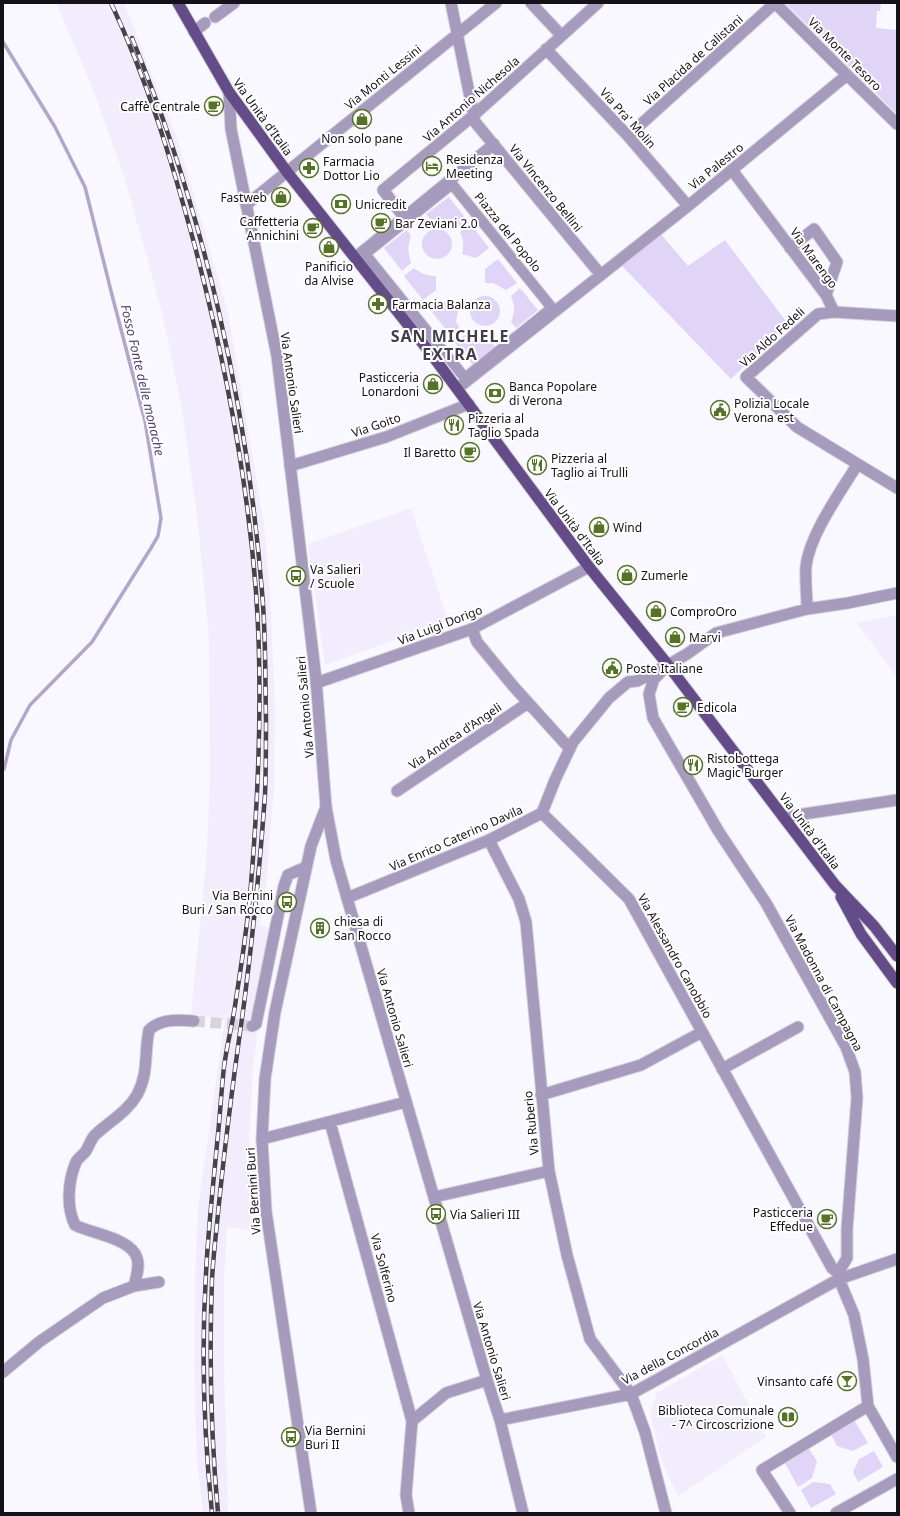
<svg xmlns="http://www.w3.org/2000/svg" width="900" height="1516" font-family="'Noto Sans',sans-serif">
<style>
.built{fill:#f2edfd}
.green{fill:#e0d4f7}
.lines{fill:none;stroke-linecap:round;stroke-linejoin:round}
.stream{stroke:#b2a6cb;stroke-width:3.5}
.minor-tunnel{stroke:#d7d4dc;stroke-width:11;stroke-dasharray:11 5.5;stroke-linecap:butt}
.pedestrian-casing{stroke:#d4d2da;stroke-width:12}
.minor-casing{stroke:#d4d2da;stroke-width:13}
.tertiary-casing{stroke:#d4d2da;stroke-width:13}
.primary-casing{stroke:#d4d2da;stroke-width:13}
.pedestrian{stroke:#a69abd;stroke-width:10}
.minor{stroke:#a69abd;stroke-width:11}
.tertiary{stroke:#a69abd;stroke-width:11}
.primary{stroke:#634c88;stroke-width:11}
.rail-casing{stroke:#46434b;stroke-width:4.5}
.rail{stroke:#fff;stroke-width:3;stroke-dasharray:9;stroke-linecap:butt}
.labels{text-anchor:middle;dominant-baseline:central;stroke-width:4;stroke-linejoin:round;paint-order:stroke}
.street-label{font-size:12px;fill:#141118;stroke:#fff}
.poi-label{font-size:12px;fill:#141118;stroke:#fff;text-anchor:start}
.water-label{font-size:13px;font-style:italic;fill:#554174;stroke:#fff}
.district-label{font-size:16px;font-weight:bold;letter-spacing:1px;fill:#423d4c;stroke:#fff}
</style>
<rect width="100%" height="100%" fill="#f9f7ff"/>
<path class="built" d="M 56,3 L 124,3 L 136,33 L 161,99 L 177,137 L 228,313 L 264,524 L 271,608 L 275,710 L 274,790 L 266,884 L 260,925 L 279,931 L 258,1026 L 253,1069 L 249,1139 L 252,1231 L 227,1227 L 224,1283 L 224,1363 L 228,1513 L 203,1513 L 197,1458 L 194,1363 L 195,1282 L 198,1208 L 225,1019 L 191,1014 L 206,864 L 210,781 L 209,639 L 198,523 L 182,409 L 162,312 L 124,176 L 91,84 Z
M 411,508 L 448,621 L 325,665 L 308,544 Z
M 897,615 L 897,677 L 857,623 Z
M 722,1355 L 766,1437 L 678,1496 L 662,1462 L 650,1414 L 657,1393 Z"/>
<path class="green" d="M 785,3 L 881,3 L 880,11 L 877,11 L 876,28 L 897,30 L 897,114 Z
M 449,197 L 467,220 L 457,227 C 448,221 442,219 431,220 L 426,214 Z
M 470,223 L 489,248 L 476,258 L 462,254 C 464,246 464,240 460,232 Z
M422 244a15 15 0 1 1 30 0a15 15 0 1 1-30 0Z
M 407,230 L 411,236 C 407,247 408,253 411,263 L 402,271 L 384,248 Z
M 660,233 L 688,266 L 725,240 L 788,324 L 731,379 L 621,265 Z
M 498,259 L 517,283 L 506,290 L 493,283 L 485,283 L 485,269 Z
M 414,268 C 422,274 427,276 436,276 L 436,290 L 423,300 L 404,276 Z
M 520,288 L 538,310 L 516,328 L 511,322 C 515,312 515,306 511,296 Z
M470 311a15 15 0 1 1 30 0a15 15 0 1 1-30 0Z
M 445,302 L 459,305 L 456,322 L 460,329 L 451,336 L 432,312 Z
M 465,335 C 474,342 480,343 491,342 L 496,348 L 473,365 L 455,343 Z
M 854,1420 L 868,1443 L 853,1451 L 837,1446 L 831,1434 Z
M 809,1449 L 817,1461 L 812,1478 L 798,1487 L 785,1463 Z
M 874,1451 L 883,1467 L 858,1482 L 853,1472 L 859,1459 Z
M 813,1482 L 830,1484 L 836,1494 L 811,1508 L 801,1490 Z"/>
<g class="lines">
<path class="stream" d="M 3,42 L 55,127 L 85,187 L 112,295 L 145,421 L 161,518 L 158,536 L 151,548 L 92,642 L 30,705 L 11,740 L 4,769"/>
<path class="minor-tunnel" d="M 194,1021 L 252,1026"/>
<g class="pedestrian-casing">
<path id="pedestrian" d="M 452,184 L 552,308 L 465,378 L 365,254 Z"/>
</g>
<g class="minor-casing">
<path id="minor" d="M 451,3 L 475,122 L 601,275
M 531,3 L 561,35
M 775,3 L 847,75 L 897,124
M 215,17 L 234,3
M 194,32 L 205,23
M 546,49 L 628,136 L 688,206
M 628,136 L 775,3
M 732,170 L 826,295 L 834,312
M 246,205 L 496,3
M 404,217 L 383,190 L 474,115 L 598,3
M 790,248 L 814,229 L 837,262 L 826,295
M 356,257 L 494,144
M 897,316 L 834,312 L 818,314 L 746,377 L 797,427 L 897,488
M 458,388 L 688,206 L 847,75
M 290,466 L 386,437 L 469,404
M 807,609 C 807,595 805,580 806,566 C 810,534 840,493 857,465
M 472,629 L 477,642 L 514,687 L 570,749
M 668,665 L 654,679 L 649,694 L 653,718 L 719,832 L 766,903 L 846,1047 L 855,1072 L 857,1098 L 847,1229 L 847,1258 L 838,1273 L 839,1279 L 854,1315 L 863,1359 L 868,1406 L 897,1457
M 397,791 L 528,703
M 326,807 L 336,860 L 487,1380 L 500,1420 L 523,1513
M 542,813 L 629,899 L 832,1268 L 838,1273
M 784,817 L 897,800
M 489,840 L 519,899 L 526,922 L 549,1171 L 567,1255 L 590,1339 L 631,1394 L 645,1432 L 666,1513
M 347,898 L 489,840 L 542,813 L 555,780 L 573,742 L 609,698 L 628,682 L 637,681 L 668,665 L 687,654 L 716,633 L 807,609 L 848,603 L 897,593
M 252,1026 L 256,1024 L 284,886 L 288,875 L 306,867
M 722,1069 L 798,1027
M 541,1095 L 641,1065 L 702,1032
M 330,1122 L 412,1421 L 446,1393 L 487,1380
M 262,1139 L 406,1102
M 434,1197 L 549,1171
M 134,1286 C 136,1277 140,1267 137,1258 C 131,1238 92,1234 75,1225 C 66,1207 68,1181 76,1162 C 78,1158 83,1155 86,1151 C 89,1146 91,1139 95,1135 C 110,1121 127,1112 137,1095 C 149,1073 144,1053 149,1030 C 162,1018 178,1020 194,1021
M 3,1372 L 39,1342 L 103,1298 L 134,1286 L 159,1282
M 500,1420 L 631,1394 L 839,1279 L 897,1259
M 409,1513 L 406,1495 L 412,1421
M 790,1513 L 762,1470 L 868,1406
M 836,1513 L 897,1479"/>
</g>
<g class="tertiary-casing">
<path id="tertiary" d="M 229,92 L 231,129 L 277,356 L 316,679 L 326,807 L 311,846 L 275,1012 L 265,1079 L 262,1139 L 266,1211 L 311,1513
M 316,683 L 472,629 L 589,567"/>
</g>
<g class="primary-casing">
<path id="primary" d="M 178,3 L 229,92 L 287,172 L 432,355 L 589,567 L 668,665 L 835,885 L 874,926 L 897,956
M 841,897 L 861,934 L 897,983"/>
</g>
<use href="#pedestrian" class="pedestrian"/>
<use href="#minor" class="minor"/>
<use href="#tertiary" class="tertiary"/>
<use href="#primary" class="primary"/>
<g class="rail-casing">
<path id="rail" d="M 111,3 C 147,79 172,162 194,243 C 224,357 247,474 256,592 C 263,689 259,787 251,884 C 248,922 242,961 236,999 C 233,1022 227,1044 224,1067 C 221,1093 220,1118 217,1144 C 213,1187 208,1231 206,1274 C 201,1354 204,1434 212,1513
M 132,38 C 204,213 247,403 262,592 C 266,634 265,677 266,719 C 266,744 266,769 265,795 C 260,865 253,934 244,1004 C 234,1074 225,1143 218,1213 C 216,1235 213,1258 212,1280 C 209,1358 211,1436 218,1513"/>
</g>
<use href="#rail" class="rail"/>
</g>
<defs>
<g id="cafe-ring" transform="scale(1)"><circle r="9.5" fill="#fff" stroke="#557227" stroke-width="1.5"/><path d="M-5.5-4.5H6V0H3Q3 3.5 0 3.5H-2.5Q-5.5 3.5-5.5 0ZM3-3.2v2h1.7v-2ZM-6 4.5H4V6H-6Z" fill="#557227"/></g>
<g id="shop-ring" transform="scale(1)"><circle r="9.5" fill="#fff" stroke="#557227" stroke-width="1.5"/><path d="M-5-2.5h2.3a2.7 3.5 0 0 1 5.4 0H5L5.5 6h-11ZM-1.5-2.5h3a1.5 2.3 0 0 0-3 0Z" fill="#557227"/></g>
<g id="hotel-ring" transform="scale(1)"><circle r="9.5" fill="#fff" stroke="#557227" stroke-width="1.5"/><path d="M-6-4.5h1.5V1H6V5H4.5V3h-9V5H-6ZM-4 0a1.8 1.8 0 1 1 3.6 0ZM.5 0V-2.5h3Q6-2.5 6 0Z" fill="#557227"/></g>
<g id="pharmacy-ring" transform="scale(1)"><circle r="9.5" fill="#fff" stroke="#557227" stroke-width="1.5"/><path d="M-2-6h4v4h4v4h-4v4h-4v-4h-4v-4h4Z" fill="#557227"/></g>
<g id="bank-ring" transform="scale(1)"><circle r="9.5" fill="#fff" stroke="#557227" stroke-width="1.5"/><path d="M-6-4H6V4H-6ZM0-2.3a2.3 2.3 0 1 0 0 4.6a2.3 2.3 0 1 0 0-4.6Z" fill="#557227"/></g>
<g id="civic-ring" transform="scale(1)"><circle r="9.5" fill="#fff" stroke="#557227" stroke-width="1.5"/><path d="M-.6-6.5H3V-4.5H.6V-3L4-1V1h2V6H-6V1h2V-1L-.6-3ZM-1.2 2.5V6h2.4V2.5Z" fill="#557227"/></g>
<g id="restaurant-ring" transform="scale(1)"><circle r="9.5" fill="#fff" stroke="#557227" stroke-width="1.5"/><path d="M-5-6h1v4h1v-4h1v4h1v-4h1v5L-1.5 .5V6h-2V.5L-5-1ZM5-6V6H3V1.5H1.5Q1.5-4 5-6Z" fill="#557227"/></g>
<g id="bus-ring" transform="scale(1)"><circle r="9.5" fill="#fff" stroke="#557227" stroke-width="1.5"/><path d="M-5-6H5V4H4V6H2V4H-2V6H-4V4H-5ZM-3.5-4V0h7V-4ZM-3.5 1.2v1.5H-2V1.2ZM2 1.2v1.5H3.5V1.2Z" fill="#557227"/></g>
<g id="building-ring" transform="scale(1)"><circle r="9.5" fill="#fff" stroke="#557227" stroke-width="1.5"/><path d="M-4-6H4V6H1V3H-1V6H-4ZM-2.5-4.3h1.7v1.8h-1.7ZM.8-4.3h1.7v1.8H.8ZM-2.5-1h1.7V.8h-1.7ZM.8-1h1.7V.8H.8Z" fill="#557227"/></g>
<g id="bar-ring" transform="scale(1)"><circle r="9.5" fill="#fff" stroke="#557227" stroke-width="1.5"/><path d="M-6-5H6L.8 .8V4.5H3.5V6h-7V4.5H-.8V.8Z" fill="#557227"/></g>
<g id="library-ring" transform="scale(1)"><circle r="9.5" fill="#fff" stroke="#557227" stroke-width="1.5"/><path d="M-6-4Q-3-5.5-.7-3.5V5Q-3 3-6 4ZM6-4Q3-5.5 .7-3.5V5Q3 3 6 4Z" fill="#557227"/></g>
</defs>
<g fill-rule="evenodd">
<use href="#cafe-ring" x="214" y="106"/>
<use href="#shop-ring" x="362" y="119"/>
<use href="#hotel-ring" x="432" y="166"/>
<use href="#pharmacy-ring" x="309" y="168"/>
<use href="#shop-ring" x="281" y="197"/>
<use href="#bank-ring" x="341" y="204"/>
<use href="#cafe-ring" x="381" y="223"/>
<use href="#cafe-ring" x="313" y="228"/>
<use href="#shop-ring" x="329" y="247"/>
<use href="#pharmacy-ring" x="378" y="304"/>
<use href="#shop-ring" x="433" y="384"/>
<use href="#bank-ring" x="495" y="393"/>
<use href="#civic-ring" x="720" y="410"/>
<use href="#restaurant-ring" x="454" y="425"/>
<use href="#cafe-ring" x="470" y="452"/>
<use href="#restaurant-ring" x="537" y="465"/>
<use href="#shop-ring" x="599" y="527"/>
<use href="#shop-ring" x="627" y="575"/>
<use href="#bus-ring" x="296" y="576"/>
<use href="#shop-ring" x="656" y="611"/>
<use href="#shop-ring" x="675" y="637"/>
<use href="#civic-ring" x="612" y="668"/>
<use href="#cafe-ring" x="683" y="707"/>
<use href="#restaurant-ring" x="693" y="765"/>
<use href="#bus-ring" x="287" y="902"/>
<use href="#building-ring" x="320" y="928"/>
<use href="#bus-ring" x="436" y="1214"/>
<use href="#cafe-ring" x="827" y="1219"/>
<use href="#bar-ring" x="847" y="1381"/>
<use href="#library-ring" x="788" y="1417"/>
<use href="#bus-ring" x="291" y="1437"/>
</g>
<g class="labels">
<g class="street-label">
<text transform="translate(845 54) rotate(45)">Via Monte Tesoro</text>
<text transform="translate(693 60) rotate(-42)">Via Placida de Calistani</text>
<text transform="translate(383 77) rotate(-39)">Via Monti Lessini</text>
<text transform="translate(471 99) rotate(-41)">Via Antonio Nichesola</text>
<text transform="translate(263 117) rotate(54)">Via Unità d'Italia</text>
<text transform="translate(628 118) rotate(48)">Via Pra' Molin</text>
<text transform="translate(716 166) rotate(-39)">Via Palestro</text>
<text transform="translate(546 188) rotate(51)">Via Vincenzo Bellini</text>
<text transform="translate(508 232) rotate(51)">Piazza del Popolo</text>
<text transform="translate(814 258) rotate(54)">Via Marengo</text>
<text transform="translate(772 337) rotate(-42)">Via Aldo Fedeli</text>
<text transform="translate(292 383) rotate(82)">Via Antonio Salieri</text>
<text transform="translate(376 425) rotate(-19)">Via Goito</text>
<text transform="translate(575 527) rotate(53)">Via Unità d'Italia</text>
<text transform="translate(440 625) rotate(-21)">Via Luigi Dorigo</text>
<text transform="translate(305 707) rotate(-95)">Via Antonio Salieri</text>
<text transform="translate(455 736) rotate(-34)">Via Andrea d'Angeli</text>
<text transform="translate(810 831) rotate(53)">Via Unità d'Italia</text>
<text transform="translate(456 838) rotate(-24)">Via Enrico Caterino Davila</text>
<text transform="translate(675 956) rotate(61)">Via Alessandro Canobbio</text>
<text transform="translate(824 983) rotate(62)">Via Madonna di Campagna</text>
<text transform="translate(395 1018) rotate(74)">Via Antonio Salieri</text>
<text transform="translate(531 1123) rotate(-96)">Via Ruberio</text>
<text transform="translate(253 1191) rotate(-94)">Via Bernini Buri</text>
<text transform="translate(384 1268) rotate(75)">Via Solferino</text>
<text transform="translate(492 1351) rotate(73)">Via Antonio Salieri</text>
<text transform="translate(670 1356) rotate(-28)">Via della Concordia</text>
</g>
<g class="poi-label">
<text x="200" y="106" text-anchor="end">Caffè Centrale</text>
<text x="362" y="138" text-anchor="middle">Non solo pane</text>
<text x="446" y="159">Residenza<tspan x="446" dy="14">Meeting</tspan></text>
<text x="323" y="161">Farmacia<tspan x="323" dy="14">Dottor Lio</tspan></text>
<text x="267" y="197" text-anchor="end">Fastweb</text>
<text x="355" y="204">Unicredit</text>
<text x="299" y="221" text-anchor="end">Caffetteria<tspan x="299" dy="14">Annichini</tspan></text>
<text x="395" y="223">Bar Zeviani 2.0</text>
<text x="329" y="266" text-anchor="middle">Panificio<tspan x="329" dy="14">da Alvise</tspan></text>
<text x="392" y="304">Farmacia Balanza</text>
<text x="419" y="377" text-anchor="end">Pasticceria<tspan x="419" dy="14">Lonardoni</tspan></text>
<text x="509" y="386">Banca Popolare<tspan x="509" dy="14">di Verona</tspan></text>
<text x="734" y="403">Polizia Locale<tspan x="734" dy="14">Verona est</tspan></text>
<text x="468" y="418">Pizzeria al<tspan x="468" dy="14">Taglio Spada</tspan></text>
<text x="456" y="452" text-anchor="end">Il Baretto</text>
<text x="551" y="458">Pizzeria al<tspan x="551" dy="14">Taglio ai Trulli</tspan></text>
<text x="613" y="527">Wind</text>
<text x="310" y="569">Va Salieri<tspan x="310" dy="14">/ Scuole</tspan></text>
<text x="641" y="575">Zumerle</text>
<text x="670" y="611">ComproOro</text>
<text x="689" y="637">Marvi</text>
<text x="626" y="668">Poste Italiane</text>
<text x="697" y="707">Edicola</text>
<text x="707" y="758">Ristobottega<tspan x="707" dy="14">Magic Burger</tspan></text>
<text x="273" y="895" text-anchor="end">Via Bernini<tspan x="273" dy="14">Buri / San Rocco</tspan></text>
<text x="334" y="921">chiesa di<tspan x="334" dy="14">San Rocco</tspan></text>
<text x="813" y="1212" text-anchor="end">Pasticceria<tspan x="813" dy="14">Effedue</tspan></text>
<text x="450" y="1214">Via Salieri III</text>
<text x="833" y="1381" text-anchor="end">Vinsanto café</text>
<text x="774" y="1410" text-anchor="end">Biblioteca Comunale<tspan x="774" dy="14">- 7^ Circoscrizione</tspan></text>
<text x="305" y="1430">Via Bernini<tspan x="305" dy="14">Buri II</tspan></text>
</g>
<g class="water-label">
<text transform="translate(143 380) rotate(77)">Fosso Fonte delle monache</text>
</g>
<g class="district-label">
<text x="450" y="336">SAN MICHELE<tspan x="450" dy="18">EXTRA</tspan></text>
</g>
</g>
<rect width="900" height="1516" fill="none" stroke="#141118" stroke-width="8"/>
</svg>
